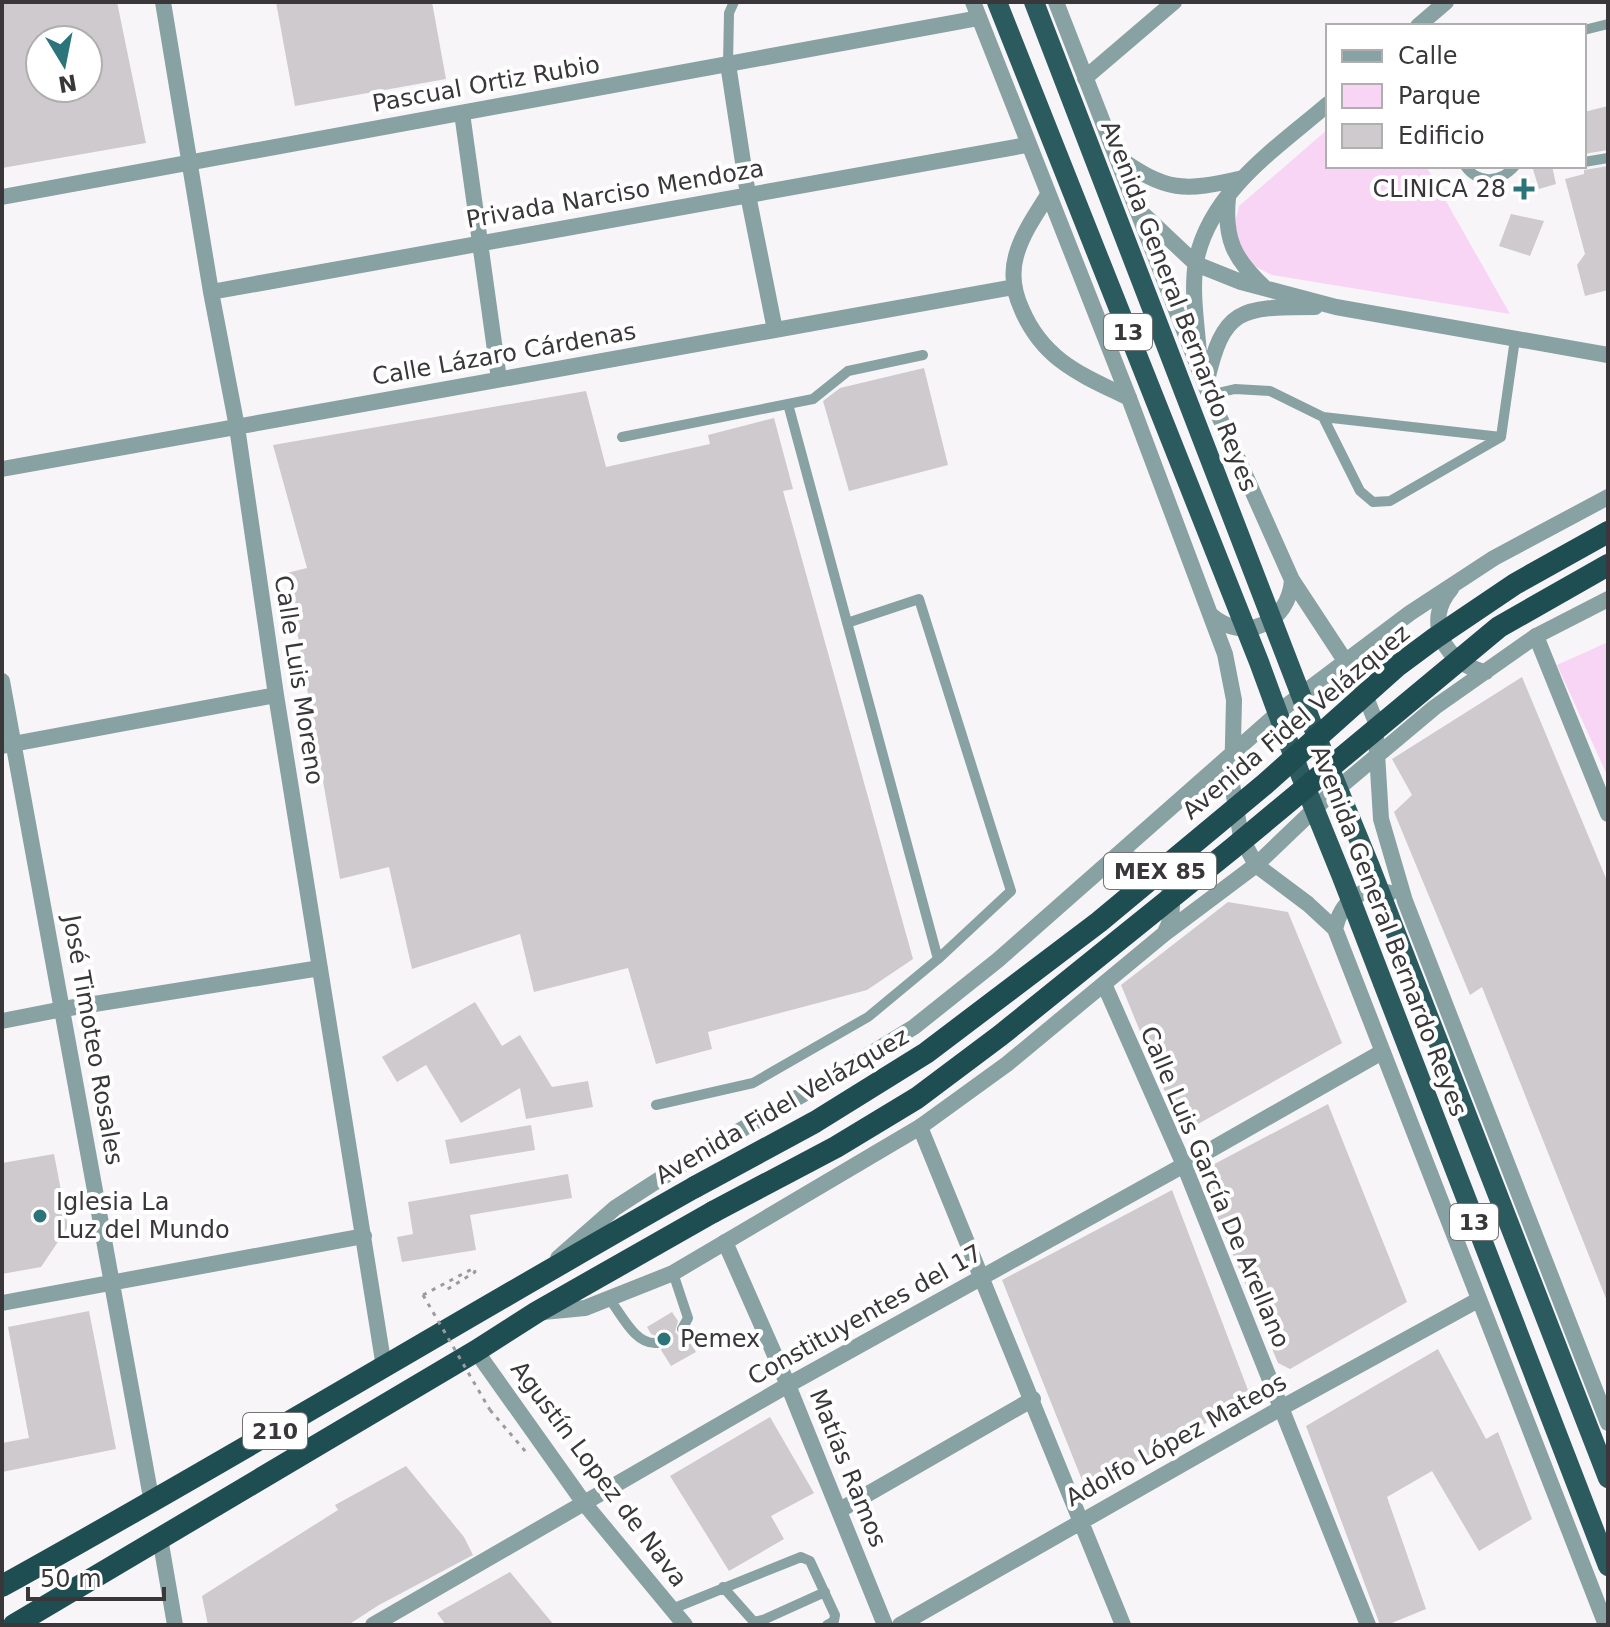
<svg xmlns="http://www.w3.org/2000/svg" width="1610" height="1627" font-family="'DejaVu Sans',sans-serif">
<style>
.green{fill:#f8d5f4}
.building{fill:#cecacd;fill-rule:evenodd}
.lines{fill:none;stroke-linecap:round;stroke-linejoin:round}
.path{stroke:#9c9a9c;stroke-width:3;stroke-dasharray:4 6;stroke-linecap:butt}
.service{stroke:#88a1a3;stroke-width:10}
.minor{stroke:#88a1a3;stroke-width:16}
.tertiary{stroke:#88a1a3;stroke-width:16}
.trunk{stroke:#1e4d52;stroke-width:22}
.path-bridge{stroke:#9c9a9c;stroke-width:3;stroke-dasharray:4 6;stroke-linecap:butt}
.primary-bridge{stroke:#2b5a5f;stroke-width:20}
.trunk-bridge{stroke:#1e4d52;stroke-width:22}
.poi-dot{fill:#2a747a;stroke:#fff;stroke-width:3}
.labels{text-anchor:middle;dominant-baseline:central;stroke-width:8;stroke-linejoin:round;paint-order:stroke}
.shield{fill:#fff;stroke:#747374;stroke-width:2}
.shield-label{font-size:22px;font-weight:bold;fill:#393739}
.street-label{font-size:24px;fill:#393739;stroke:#fff}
.poi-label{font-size:24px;fill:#393739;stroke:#fff;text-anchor:start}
</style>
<rect width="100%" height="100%" fill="#f8f5f8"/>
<path class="green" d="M 1328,129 L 1328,166 L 1426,166 L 1510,314 L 1272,275 L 1256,267 L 1246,259 L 1240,246 L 1234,228 L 1239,206 Z
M 1608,642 L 1608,777 L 1557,665 Z"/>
<path class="building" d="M 2,2 L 117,2 L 146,143 L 2,168 ZM 40,40 L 88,40 L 88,88 L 40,88 Z
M 276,2 L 432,2 L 446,79 L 295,106 Z
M 1608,106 L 1608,150 L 1584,154 L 1584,112 Z
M 1532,166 L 1552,166 L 1556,184 L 1539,189 Z
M 1608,166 L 1608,290 L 1585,296 L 1577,265 L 1585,254 L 1565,179 L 1584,174 L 1584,170 Z
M 1511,214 L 1544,221 L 1530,256 L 1499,246 Z
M 924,368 L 948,465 L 849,491 L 823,401 L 840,388 Z
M 586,391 L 606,467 L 710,444 L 708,435 L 774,418 L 793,489 L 783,491 L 913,959 L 867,990 L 708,1032 L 712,1049 L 656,1064 L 628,968 L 534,992 L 520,934 L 412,969 L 389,867 L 340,879 L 287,573 L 307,568 L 273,445 Z
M 1522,677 L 1608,883 L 1607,1301 L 1482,987 L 1470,995 L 1394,812 L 1412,795 L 1392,759 Z
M 1228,902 L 1288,912 L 1342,1043 L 1182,1133 L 1121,985 Z
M 475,1002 L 502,1046 L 520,1035 L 552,1087 L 588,1081 L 593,1107 L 526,1119 L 520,1088 L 461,1123 L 426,1065 L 397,1082 L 382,1057 Z
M 1328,1104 L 1407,1302 L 1290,1369 L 1278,1363 L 1203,1182 L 1205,1169 Z
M 531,1125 L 535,1150 L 450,1164 L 445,1140 Z
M 54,1154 L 68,1227 L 41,1267 L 2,1274 L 2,1163 Z
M 568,1174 L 572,1198 L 470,1215 L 476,1250 L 402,1262 L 397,1237 L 413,1234 L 408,1202 Z
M 1172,1190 L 1251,1398 L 1086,1490 L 1002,1280 Z
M 89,1311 L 116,1449 L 2,1472 L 2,1443 L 29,1438 L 8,1327 Z
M 672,1312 L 678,1321 L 675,1332 L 679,1336 L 686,1336 L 696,1352 L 671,1366 L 661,1350 L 665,1344 L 664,1339 L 651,1334 L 647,1327 Z
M 1438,1349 L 1486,1439 L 1498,1432 L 1532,1519 L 1479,1551 L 1432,1471 L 1387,1497 L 1426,1609 L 1387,1625 L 1380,1625 L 1306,1426 Z
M 770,1417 L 814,1493 L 771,1516 L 784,1539 L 729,1571 L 670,1476 Z
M 406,1466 L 464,1537 L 473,1555 L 379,1605 L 348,1625 L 208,1625 L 202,1596 L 338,1510 L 335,1505 Z
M 510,1572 L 554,1625 L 446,1625 L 437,1613 Z"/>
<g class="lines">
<path class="path" d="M 423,1295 L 474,1268 L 475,1272 L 443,1292
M 490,1410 L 526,1452"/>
<path class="service" d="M 1584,30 L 1608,24
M 728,64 L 729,13 L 734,2
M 1584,162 L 1608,158
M 1465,166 C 1478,184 1500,183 1515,166
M 1209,395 L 1235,389 L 1270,391 L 1323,417 L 1501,437
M 788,404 L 938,959
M 1323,417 L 1360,491 L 1373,502 L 1390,501 L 1501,437
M 622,437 L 813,399 L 848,371 L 923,355
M 1501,437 L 1515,339
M 656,1105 L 753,1083 L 868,1017 L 938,959 L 1011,891 L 919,599 L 847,623
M 673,1273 L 688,1318 L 682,1329
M 610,1300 C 622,1315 635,1345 657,1343
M 723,1587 L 754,1622 L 763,1620 L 825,1592
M 672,1609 L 801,1557 L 810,1561 L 835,1615 L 834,1621 L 827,1625"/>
<path class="minor" d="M 163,2 L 211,292 L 237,427 L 276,695 L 384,1367
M 728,64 L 748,195 L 775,330
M 1085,78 L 1174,2
M 462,113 L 499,379
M 1048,195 C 1036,214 1022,234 1016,256 C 1011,274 1014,293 1022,310 C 1044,361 1082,375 1129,398
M 2,197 L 979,18
M 211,292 L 1027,145
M 2,469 L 1014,287
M 1536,636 L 1608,814
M 2,681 L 152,1503
M 2,746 L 276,695
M 1104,984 L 1184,1165 L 1368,1625
M 2,1021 L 63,1009 L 320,968
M 920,1127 L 1123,1625
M 725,1242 L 788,1385 L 885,1625
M 2,1303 L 364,1236
M 476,1351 L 584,1503 L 685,1625
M 840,1510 L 1033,1399
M 160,1538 L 175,1625
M 373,1625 L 788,1385 L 1184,1165 L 1382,1052
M 900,1625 L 1281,1408 L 1478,1300"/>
<path class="tertiary" d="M 973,2 L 1129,398 L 1225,654 L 1234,700 L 1232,784 L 1241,837 L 1256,865 L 1308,904 L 1335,929 L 1606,1625
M 1056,2 L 1206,387 L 1292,580 L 1361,685 L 1375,720 L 1381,819 L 1405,901 L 1608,1423
M 1418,26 L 1446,2
M 1116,156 C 1167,192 1183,192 1243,178
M 1228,198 C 1224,239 1234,259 1264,287
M 1144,215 L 1196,264 L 1241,282 L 1336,307 L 1608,355
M 1199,354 C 1197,325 1191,291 1196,262 C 1209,192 1278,147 1328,104
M 1206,385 C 1223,307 1240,307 1315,307
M 1451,589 C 1422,622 1446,665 1486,672
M 1211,615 C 1244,644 1289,623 1292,580
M 1113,860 C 1157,851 1186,894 1165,932
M 1335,929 C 1341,902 1361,884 1390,893
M 558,1258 L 615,1208 L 697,1155 L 823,1083 L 914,1027 L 998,960 L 1285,707 L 1410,613 L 1494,558 L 1608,497
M 543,1312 L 585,1308 L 673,1273 L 920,1127 L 1007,1064 L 1164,934 L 1256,865 L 1323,801 L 1435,707 L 1536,636 L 1608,599"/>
<path class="trunk" d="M 2,1586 C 235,1457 463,1318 695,1187
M 14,1625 L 476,1351 L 537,1312 L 713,1212"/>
<path class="path-bridge" d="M 423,1295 L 490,1410"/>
<path class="primary-bridge" d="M 997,2 L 1259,662 L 1299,771 L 1342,877 L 1608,1566
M 1034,2 L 1322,750 L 1369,864 L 1608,1478"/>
<path class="trunk-bridge" d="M 695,1187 L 815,1122 L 926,1053 L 1099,922 L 1265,784 L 1396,667 L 1435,638 L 1515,584 L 1608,532
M 713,1212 L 836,1147 L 917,1098 L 1001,1035 L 1233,848 L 1499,627 L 1608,565"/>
</g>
<g class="poi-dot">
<path d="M1520 177h8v8h8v8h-8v8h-8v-8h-8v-8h8z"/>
<circle cx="40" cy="1216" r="8"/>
<circle cx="664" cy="1339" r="8"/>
</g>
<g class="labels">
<g class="shield">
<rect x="1104" y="314" width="48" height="36" rx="6"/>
<rect x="1104" y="853" width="112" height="36" rx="6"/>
<rect x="1450" y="1204" width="48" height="36" rx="6"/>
<rect x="243" y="1413" width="64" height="36" rx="6"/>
</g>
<g class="shield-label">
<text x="1128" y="332">13</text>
<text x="1160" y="871">MEX 85</text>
<text x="1474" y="1222">13</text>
<text x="275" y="1431">210</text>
</g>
<g class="street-label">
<text transform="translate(486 84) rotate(-10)">Pascual Ortiz Rubio</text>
<text transform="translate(615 194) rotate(-10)">Privada Narciso Mendoza</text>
<text transform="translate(1179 306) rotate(69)">Avenida General Bernardo Reyes</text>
<text transform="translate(504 354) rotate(-10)">Calle Lázaro Cárdenas</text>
<text transform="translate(299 680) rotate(81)">Calle Luis Moreno</text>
<text transform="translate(1296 722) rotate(-40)">Avenida Fidel Velázquez</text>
<text transform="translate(1389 931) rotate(69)">Avenida General Bernardo Reyes</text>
<text transform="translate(93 1040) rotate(80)">José Timoteo Rosales</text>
<text transform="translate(782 1106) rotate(-30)">Avenida Fidel Velázquez</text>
<text transform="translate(1215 1187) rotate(67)">Calle Luis García De Arellano</text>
<text transform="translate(865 1315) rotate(-29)">Constituyentes del 17</text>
<text transform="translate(1176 1440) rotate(-29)">Adolfo López Mateos</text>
<text transform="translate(848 1468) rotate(68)">Matías Ramos</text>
<text transform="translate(599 1474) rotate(53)">Agustín Lopez de Nava</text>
</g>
<g class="poi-label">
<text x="1506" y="189" text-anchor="end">CLINICA 28</text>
<text x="56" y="1202">Iglesia La<tspan x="56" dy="28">Luz del Mundo</tspan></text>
<text x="680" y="1339">Pemex</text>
</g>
</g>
<rect width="1610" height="1627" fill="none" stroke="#393739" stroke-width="8"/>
<rect x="1326" y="24" width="260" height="144" fill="#ffffff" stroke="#b0afb0" stroke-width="2"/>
<rect x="1342" y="50" width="40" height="12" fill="#88a1a3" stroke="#b0afb0" stroke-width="2"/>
<text x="1398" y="64" font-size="24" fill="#393739">Calle</text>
<rect x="1342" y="84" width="40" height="24" fill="#f8d5f4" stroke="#b0afb0" stroke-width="2"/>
<text x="1398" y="104" font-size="24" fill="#393739">Parque</text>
<rect x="1342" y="124" width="40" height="24" fill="#cecacd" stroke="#b0afb0" stroke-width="2"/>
<text x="1398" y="144" font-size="24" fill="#393739">Edificio</text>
<g transform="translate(64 64) rotate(170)"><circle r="38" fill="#ffffff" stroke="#b0afb0" stroke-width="2"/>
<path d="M0-6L14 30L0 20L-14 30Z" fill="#2a747a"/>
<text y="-12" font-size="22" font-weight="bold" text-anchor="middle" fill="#393739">N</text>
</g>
<path d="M28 1587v12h136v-12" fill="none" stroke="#393739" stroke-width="4"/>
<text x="40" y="1587" font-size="24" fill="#393739" stroke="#ffffff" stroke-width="6" paint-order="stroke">50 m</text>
</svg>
